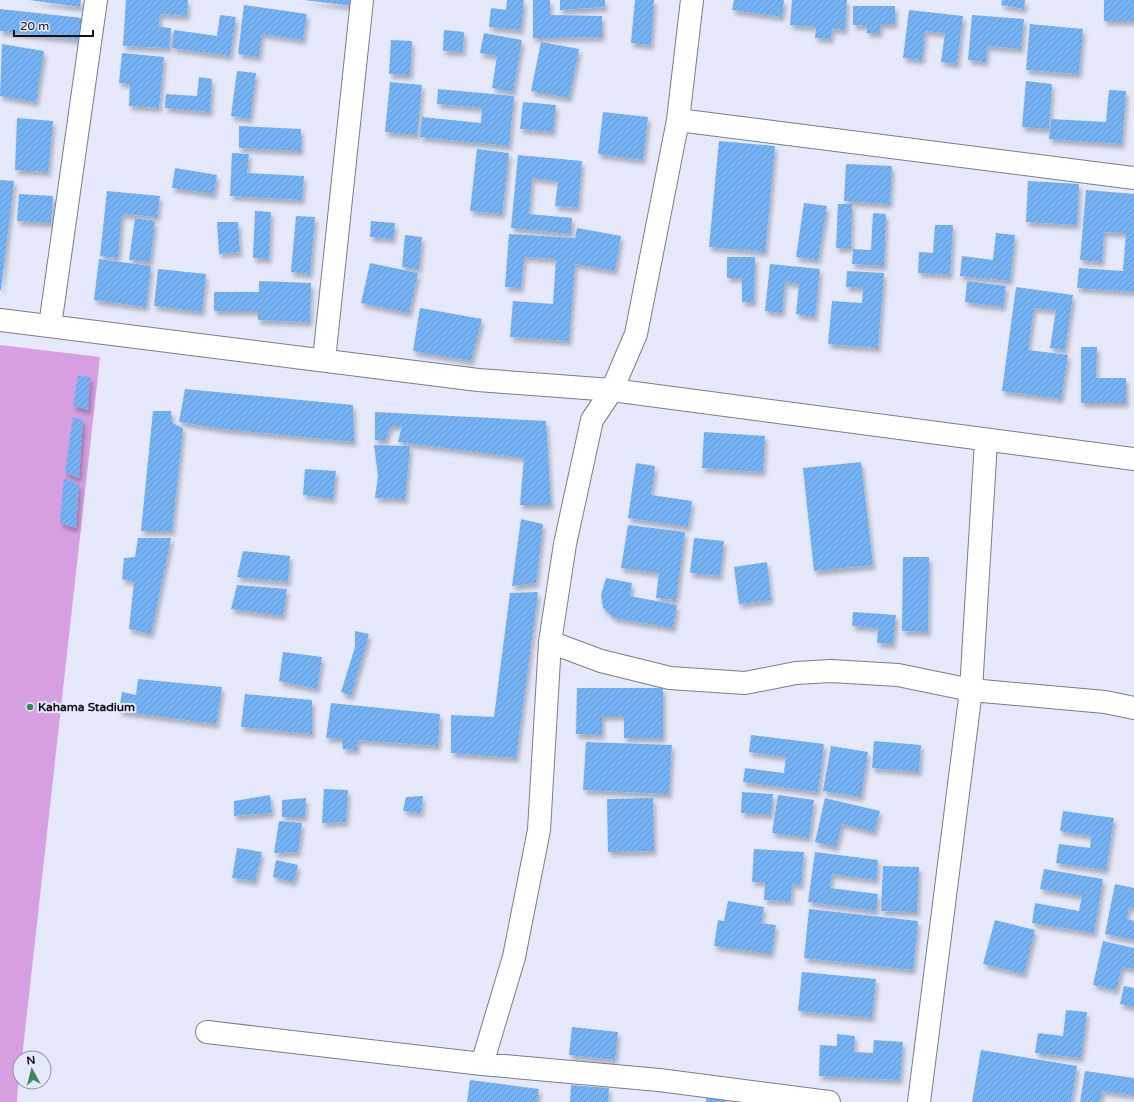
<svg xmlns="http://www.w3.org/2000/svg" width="1134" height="1102" font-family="'Varela Round',sans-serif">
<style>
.pitch{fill:#d8a0e2}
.building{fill:url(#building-hatch);filter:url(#shadow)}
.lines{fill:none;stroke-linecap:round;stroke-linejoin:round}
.street-casing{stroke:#797d8d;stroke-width:24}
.street{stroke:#fff;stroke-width:22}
.poi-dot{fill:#35895b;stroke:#e5e9fb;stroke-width:1.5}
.labels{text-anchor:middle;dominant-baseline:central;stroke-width:4;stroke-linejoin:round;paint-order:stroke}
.poi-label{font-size:12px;font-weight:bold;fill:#0f1116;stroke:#e5e9fb;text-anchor:start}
</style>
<defs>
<pattern id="building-hatch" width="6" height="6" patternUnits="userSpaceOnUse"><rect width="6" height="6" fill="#75b3f4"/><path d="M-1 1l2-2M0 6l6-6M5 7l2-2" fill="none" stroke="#6499d0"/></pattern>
<filter id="shadow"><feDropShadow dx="2.5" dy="4.5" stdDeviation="2" flood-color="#0004"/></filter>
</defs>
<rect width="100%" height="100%" fill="#e5e9fb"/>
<path class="pitch" d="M 0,345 L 100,357 L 22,1058 L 20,1058 L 17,1102 L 0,1102 Z"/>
<path class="building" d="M 29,0 L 81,0 L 80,7 Z
M 126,0 L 188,0 L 187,16 L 160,14 L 159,27 L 171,28 L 169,48 L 123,46 Z
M 304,0 L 353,0 L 353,6 Z
M 507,0 L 524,0 L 521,30 L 489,27 L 491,8 L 506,10 Z
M 533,0 L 550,0 L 550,15 L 602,16 L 602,37 L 533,38 Z
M 560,0 L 605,0 L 605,7 L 560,10 Z
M 635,0 L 654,0 L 651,45 L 631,43 Z
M 734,0 L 784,0 L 782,17 L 732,10 Z
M 792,0 L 847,0 L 845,30 L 832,29 L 831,39 L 815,38 L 816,27 L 790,25 Z
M 1002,0 L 1025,0 L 1024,9 L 1001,5 Z
M 1104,0 L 1134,0 L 1134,21 L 1104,21 Z
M 244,5 L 307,14 L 303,40 L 262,34 L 259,57 L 238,54 Z
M 853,6 L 895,6 L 895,24 L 880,24 L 880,33 L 867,33 L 867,26 L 853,25 Z
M 0,9 L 82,18 L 80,40 L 0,31 Z
M 909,10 L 963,16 L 957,64 L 941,62 L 945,33 L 925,31 L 922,60 L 903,58 Z
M 220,15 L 236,17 L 230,56 L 172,48 L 174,30 L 217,36 Z
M 972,15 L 1024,19 L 1021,49 L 987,46 L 986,62 L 968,60 Z
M 1030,24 L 1083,29 L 1079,74 L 1026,70 Z
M 444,30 L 464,32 L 463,52 L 443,51 Z
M 484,33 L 522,40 L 513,92 L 492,88 L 497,56 L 480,53 Z
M 391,40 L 412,41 L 410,75 L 389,74 Z
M 541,42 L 579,49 L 569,98 L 531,91 Z
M 2,44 L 44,51 L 36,102 L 0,96 Z
M 122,53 L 164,57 L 159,108 L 129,106 L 130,84 L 119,83 Z
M 237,71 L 256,73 L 250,119 L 231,116 Z
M 199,77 L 212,79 L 210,112 L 165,108 L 166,94 L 197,96 Z
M 1026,81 L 1052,84 L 1049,129 L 1022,127 Z
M 390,82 L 422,85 L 417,135 L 385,132 Z
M 438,89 L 514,96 L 509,146 L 420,137 L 422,117 L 481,123 L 482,108 L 437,104 Z
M 1109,90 L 1126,91 L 1122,144 L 1049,139 L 1051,119 L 1106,122 Z
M 523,102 L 556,105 L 553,132 L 520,129 Z
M 603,112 L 648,117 L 643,160 L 598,154 Z
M 17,118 L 53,121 L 48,172 L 15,170 Z
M 239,126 L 301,129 L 301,151 L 239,148 Z
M 719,141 L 775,146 L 765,252 L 709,247 Z
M 477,149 L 509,153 L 502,214 L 470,211 Z
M 232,153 L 249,154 L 247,173 L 304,176 L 302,200 L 230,196 Z
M 518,155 L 582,161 L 578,208 L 555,206 L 558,181 L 532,178 L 529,214 L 572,218 L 571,234 L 511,228 Z
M 846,164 L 892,166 L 890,204 L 844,201 Z
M 175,168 L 217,175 L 214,194 L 172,188 Z
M 0,180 L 14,181 L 1,290 L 0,290 Z
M 1028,181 L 1079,184 L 1077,225 L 1026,222 Z
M 1086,190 L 1134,194 L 1134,292 L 1077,288 L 1079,268 L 1123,271 L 1126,233 L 1104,232 L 1102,262 L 1080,260 Z
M 107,191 L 160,196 L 157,217 L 122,214 L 118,258 L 100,256 Z
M 19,194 L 53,196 L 51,223 L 17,221 Z
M 804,203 L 827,206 L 818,260 L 796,257 Z
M 838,204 L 852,204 L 851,248 L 836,248 Z
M 255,211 L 271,212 L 269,259 L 253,258 Z
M 873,213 L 886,214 L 884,266 L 852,264 L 853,249 L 871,250 Z
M 296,216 L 315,217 L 310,274 L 291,272 Z
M 135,218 L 155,221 L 150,262 L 129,260 Z
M 371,221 L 395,223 L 393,239 L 370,237 Z
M 217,222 L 238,222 L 240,252 L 219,254 Z
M 935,225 L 953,225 L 950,275 L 918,273 L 919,252 L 933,253 Z
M 577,228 L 621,236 L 615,271 L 575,264 L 569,341 L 510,337 L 513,301 L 553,304 L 556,259 L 524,257 L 521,288 L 505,287 L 509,234 L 575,238 Z
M 996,233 L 1015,235 L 1010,281 L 960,276 L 962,256 L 993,260 Z
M 405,235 L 422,237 L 419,269 L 402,267 Z
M 727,257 L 755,257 L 754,302 L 742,302 L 742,278 L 727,278 Z
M 99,259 L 151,266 L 146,307 L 94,300 Z
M 370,263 L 418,273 L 409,313 L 361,303 Z
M 770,264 L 820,269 L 815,317 L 796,314 L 799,284 L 785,282 L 782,313 L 765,311 Z
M 158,269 L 206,274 L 202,312 L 154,306 Z
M 847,271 L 884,273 L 878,348 L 828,344 L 832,301 L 862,303 L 863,288 L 846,287 Z
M 259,281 L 311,283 L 310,322 L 258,320 L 258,311 L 214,311 L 214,292 L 259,292 Z
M 967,281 L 1006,286 L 1003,307 L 965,302 Z
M 1016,287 L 1073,295 L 1065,350 L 1050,348 L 1056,310 L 1034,308 L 1028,350 L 1068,355 L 1061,399 L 1002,391 Z
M 420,308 L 482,319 L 471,361 L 413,351 Z
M 1081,347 L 1097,347 L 1096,378 L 1126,378 L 1126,403 L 1081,403 Z
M 78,376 L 90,377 L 88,410 L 73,406 Z
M 185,389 L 353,405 L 354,442 L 224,429 L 179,422 Z
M 153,411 L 171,411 L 172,423 L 183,428 L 172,531 L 141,531 Z
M 375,412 L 546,421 L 551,505 L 520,505 L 524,458 L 398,442 L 402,426 L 390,426 L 386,440 L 375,440 Z
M 73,417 L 83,420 L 79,478 L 65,473 Z
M 704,432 L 765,436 L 763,472 L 702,468 Z
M 374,445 L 410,446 L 405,499 L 375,498 L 378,476 Z
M 861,462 L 873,565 L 814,571 L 803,468 Z
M 636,463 L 655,466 L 651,495 L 692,501 L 688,527 L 628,518 Z
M 305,469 L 336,471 L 333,499 L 303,495 Z
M 64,478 L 79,485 L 76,528 L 60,523 Z
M 521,519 L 543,524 L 536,583 L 512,586 Z
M 628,525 L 685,532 L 676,600 L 656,598 L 659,573 L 621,568 Z
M 138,538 L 171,538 L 151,634 L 129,629 L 134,582 L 122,579 L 124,558 L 135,557 Z
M 694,538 L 724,541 L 720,576 L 690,573 Z
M 243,551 L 290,556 L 288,582 L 237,577 Z
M 903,557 L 929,557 L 928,632 L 902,631 Z
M 767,562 L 771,600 L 739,604 L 734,567 Z
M 606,578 L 632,583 L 630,596 L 677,605 L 673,628 L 614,618 L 603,608 L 601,595 Z
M 237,585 L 287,589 L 283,616 L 231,609 Z
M 538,592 L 516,758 L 451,753 L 451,715 L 494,717 L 510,593 Z
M 853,612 L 896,615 L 893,644 L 877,643 L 878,628 L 852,626 Z
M 355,631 L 369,634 L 351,696 L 341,692 L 355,647 Z
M 283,652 L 322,657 L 317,689 L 279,681 Z
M 138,679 L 222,687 L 216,724 L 119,711 L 122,692 L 136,695 Z
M 577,688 L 663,688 L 663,738 L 624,738 L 624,716 L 602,716 L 602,735 L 576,734 Z
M 245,694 L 312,700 L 312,734 L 241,727 Z
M 331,703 L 440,714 L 438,746 L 358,740 L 357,750 L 343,749 L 342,739 L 326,738 Z
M 751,735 L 824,744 L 818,792 L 743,782 L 745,768 L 784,773 L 786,757 L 749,752 Z
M 874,741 L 921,745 L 919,772 L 872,768 Z
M 586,742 L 672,745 L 669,794 L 583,790 Z
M 831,746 L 868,752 L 861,797 L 823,791 Z
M 324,789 L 348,790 L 346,822 L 322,823 Z
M 742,792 L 773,794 L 771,815 L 741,813 Z
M 270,795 L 272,813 L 234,816 L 234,801 Z
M 778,795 L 814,800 L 809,838 L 772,833 Z
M 423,796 L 421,813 L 403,811 L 406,797 Z
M 306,798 L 305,817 L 282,817 L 282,800 Z
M 653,798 L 654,851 L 608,852 L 607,799 Z
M 825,798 L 880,811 L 874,832 L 842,824 L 836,847 L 815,842 Z
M 1063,811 L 1114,818 L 1106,870 L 1056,863 L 1059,844 L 1090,848 L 1091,836 L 1060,831 Z
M 279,821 L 302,823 L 298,852 L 274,853 Z
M 237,848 L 262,852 L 255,881 L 232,878 Z
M 754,849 L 804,852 L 801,885 L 792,884 L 791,901 L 764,900 L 765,882 L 752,882 Z
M 815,852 L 878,860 L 876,880 L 832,874 L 830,888 L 878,894 L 876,911 L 808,902 Z
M 276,860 L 298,865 L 294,882 L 273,877 Z
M 883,866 L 919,867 L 917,912 L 881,911 Z
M 1044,869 L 1103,879 L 1094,933 L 1032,923 L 1035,903 L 1079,911 L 1082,896 L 1040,889 Z
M 1115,884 L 1134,888 L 1134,908 L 1129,907 L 1127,919 L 1134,921 L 1134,940 L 1105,934 Z
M 728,901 L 764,907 L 761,923 L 776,925 L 771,954 L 714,946 L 718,920 L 724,921 Z
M 809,909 L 918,921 L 913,970 L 804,958 Z
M 995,920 L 1035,930 L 1024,974 L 983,964 Z
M 1103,941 L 1134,948 L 1134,969 L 1122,967 L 1116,990 L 1093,985 Z
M 802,972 L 876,979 L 872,1018 L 798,1011 Z
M 1124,986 L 1134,988 L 1134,1007 L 1120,1004 Z
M 1066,1010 L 1087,1012 L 1081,1058 L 1035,1053 L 1038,1033 L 1063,1036 Z
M 572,1027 L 618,1032 L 615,1060 L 569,1055 Z
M 837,1034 L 855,1036 L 854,1052 L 873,1053 L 874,1040 L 903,1042 L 900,1080 L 819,1076 L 820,1045 L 837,1046 Z
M 981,1050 L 1077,1066 L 1071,1102 L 972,1102 Z
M 1085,1071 L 1134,1078 L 1134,1095 L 1102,1091 L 1100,1102 L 1080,1102 Z
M 470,1080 L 539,1089 L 537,1102 L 467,1102 Z
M 571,1085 L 609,1088 L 608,1102 L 570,1102 Z
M 707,1094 L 725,1096 L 725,1102 L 706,1102 Z"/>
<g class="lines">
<g class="street-casing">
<path id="street" d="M 678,120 L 1134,178
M 0,320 L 478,380 L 612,390 L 1134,459
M 50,326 L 96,0
M 324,360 L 362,0
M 550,642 L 601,661 L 670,678 L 745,683 L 796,673 L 831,671 L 898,675 L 971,690 L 1105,702 L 1134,708
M 207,1032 L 482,1064 L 659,1080 L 829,1102
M 482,1064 L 514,957 L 539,830 L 550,642 L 565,544 L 592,420 L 612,390 L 636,334 L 678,120 L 692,0
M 919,1102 L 971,690 L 986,441"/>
</g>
<use href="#street" class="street"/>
</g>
<circle class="poi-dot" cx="30" cy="707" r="4"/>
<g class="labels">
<g class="poi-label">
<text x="38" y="707">Kahama Stadium</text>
</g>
</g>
<g transform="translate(32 1070) rotate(353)"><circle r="19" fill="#e5e9fb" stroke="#8f939f"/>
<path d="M0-3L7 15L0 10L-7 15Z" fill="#35895b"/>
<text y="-6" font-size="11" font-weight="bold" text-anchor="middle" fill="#0f1116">N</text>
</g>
<path d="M14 30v6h79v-6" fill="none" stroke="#0f1116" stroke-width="2"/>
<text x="20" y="30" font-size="12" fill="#0f1116" stroke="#e5e9fb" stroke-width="3" paint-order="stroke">20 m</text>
</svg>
